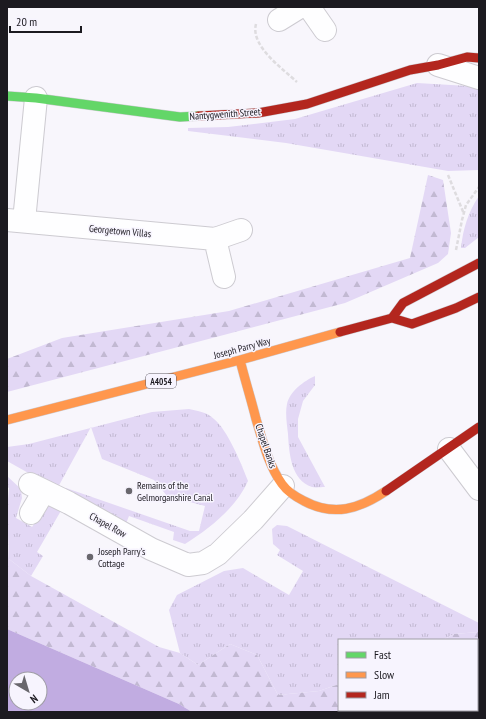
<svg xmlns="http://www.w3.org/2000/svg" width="486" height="719" font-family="'PT Sans Narrow',sans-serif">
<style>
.grass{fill:url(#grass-tufts)}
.forest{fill:url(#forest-firs)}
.water{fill:#c1ace1;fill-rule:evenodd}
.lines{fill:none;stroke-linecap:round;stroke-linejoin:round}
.street-casing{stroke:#cdcbd1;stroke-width:24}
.fast-casing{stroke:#cdcbd1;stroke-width:10}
.slow-casing{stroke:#cdcbd1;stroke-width:10}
.jam-casing{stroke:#cdcbd1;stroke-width:10}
.path{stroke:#dedcdf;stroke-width:2.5;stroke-dasharray:4 2;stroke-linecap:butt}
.street{stroke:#fefeff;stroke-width:22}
.fast{stroke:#63d668;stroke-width:9}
.slow{stroke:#ff974d;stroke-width:9}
.jam{stroke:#b3261e;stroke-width:9}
.poi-dot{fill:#69676d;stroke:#f7f4fe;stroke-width:1.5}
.labels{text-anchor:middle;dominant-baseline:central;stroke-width:3;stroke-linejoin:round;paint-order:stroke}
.shield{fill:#f7f4fe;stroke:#5e5b63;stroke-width:1}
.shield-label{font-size:9px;font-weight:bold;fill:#1c1a20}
.street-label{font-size:10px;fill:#1c1a20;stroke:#f7f4fe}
.poi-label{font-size:10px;fill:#1c1a20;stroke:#f7f4fe;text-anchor:start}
</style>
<defs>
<pattern id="grass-tufts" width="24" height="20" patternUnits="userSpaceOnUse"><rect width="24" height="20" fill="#e3d8f5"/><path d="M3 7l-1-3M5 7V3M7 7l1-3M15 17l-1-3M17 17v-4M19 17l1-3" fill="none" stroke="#c2b9d2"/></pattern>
<pattern id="forest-firs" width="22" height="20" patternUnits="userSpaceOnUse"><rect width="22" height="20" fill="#e3d8f5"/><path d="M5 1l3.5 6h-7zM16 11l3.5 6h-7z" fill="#c2b9d2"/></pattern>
</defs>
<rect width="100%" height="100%" fill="#f8f6fc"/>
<path class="grass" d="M 417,83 L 468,86 L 479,90 L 479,170 L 448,171 L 286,143 L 188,131 L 188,128 L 228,127 L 295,119 Z
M 479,196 L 479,237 L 465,248 L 461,248 C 463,229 468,212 479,196 Z
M 315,376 L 315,385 L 303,401 L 298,419 L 298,437 L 325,487 C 321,487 316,488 312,487 C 291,480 289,453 288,434 C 287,425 285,413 287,404 C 290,391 304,381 315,376 Z
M 189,409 C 198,411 207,412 214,419 C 227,429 242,465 248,481 C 236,508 209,529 185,544 L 173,540 L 174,532 L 129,516 L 125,526 L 64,493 L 66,488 L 190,531 L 199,531 L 205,506 L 167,496 L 154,480 L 102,459 L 91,427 L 57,489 L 7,461 L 7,447 L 29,444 L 152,412 Z
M 7,476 L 21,489 L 22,498 L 16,518 L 32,527 L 49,501 L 62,509 L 37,552 L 43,556 L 31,576 L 9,559 L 7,511 L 9,488 L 7,487 Z
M 277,525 L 287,526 L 479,623 L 479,632 L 454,634 L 443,640 L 339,640 L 339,684 L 319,691 L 278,695 L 257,655 L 230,644 L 198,665 L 180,653 L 169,610 L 177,595 L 224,571 L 243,568 L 289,595 L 303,571 L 277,555 L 280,550 L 273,544 L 272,529 Z"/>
<path class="forest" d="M 428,175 L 443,180 L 451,233 L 448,254 L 438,263 L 345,303 L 7,392 L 7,359 L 62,338 L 229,311 L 410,258 Z
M 7,531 L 9,559 L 31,576 L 159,647 L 180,653 L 198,665 L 230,644 L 257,655 L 278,695 L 319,691 L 339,684 L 339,710 L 477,710 L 477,640 L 443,640 L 454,634 L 479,632 L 479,712 L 192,712 L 179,704 L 7,629 Z"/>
<path class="water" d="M 7,629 L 179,704 L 192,712 L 7,712 ZM 16,679 L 40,679 L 40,703 L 16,703 Z"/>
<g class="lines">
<g class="street-casing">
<path id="street" d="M 309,7 L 325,30
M 279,20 L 300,7
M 438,65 L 479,78
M 7,220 L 215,239 L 241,230
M 24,221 L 36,98
M 215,239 L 224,277
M 449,449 L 479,489
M 30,484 L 69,503 L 151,549 L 188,565 L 203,563 L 218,554 L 253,520 L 283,486
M 31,513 L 44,491"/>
</g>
<g class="fast-casing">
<path id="fast" d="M 7,96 L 36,98 L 180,117 L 198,116"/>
</g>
<g class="slow-casing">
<path id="slow" d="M 240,360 C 245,380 251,399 256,419 C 263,442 268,464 282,484 C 287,491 296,497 304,501 C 334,517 359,509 386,491
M 7,420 L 240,360 L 340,332"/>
</g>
<g class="jam-casing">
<path id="jam" d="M 198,116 L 258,113 L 307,104 L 410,70 L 438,65 L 467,57 L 479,58
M 392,318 L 403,303 L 479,263
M 340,332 L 392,318 L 412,324 L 456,308 L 479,297
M 386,491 L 479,427"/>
</g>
<path class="path" d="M 256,24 C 250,46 283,69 297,82
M 448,175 L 464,214
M 456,250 L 462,220 L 466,205 L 479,187"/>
<use href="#street" class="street"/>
<use href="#fast" class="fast"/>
<use href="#slow" class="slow"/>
<use href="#jam" class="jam"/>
</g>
<g class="poi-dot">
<circle cx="129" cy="491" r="4"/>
<circle cx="90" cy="557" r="4"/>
</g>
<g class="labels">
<rect class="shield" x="146" y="374" width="30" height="14" rx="3"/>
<g class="shield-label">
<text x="161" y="381">A4054</text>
</g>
<g class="street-label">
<text transform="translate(225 114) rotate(-4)">Nantygwenith Street</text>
<text transform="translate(120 231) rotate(5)">Georgetown Villas</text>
<text transform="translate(242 348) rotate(-15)">Joseph Parry Way</text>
<text transform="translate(266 446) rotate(71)">Chapel Banks</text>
<text transform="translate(108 525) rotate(29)">Chapel Row</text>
</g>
<g class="poi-label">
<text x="137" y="485">Remains of the<tspan x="137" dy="12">Gelmorganshire Canal</tspan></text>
<text x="98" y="551">Joseph Parry's<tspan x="98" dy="12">Cottage</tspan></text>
</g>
</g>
<rect width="486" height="719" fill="none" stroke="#1c1a20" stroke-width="16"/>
<rect x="338" y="639" width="140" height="72" fill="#f7f4fe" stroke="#9f9da5"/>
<rect x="346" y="652" width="20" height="6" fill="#63d668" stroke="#9f9da5"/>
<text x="374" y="659" font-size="12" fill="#1c1a20">Fast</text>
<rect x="346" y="672" width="20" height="6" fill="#ff974d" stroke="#9f9da5"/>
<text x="374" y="679" font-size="12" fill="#1c1a20">Slow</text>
<rect x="346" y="692" width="20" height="6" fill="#b3261e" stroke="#9f9da5"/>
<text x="374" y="699" font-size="12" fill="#1c1a20">Jam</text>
<g transform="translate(28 691) rotate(142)"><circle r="19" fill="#f7f4fe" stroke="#9f9da5"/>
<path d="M0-3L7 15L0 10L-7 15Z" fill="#69676d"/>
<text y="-6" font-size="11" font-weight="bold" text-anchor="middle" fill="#1c1a20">N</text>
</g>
<path d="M10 26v6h71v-6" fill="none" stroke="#1c1a20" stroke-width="2"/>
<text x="16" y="26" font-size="12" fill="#1c1a20" stroke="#f7f4fe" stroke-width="3" paint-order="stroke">20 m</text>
</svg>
